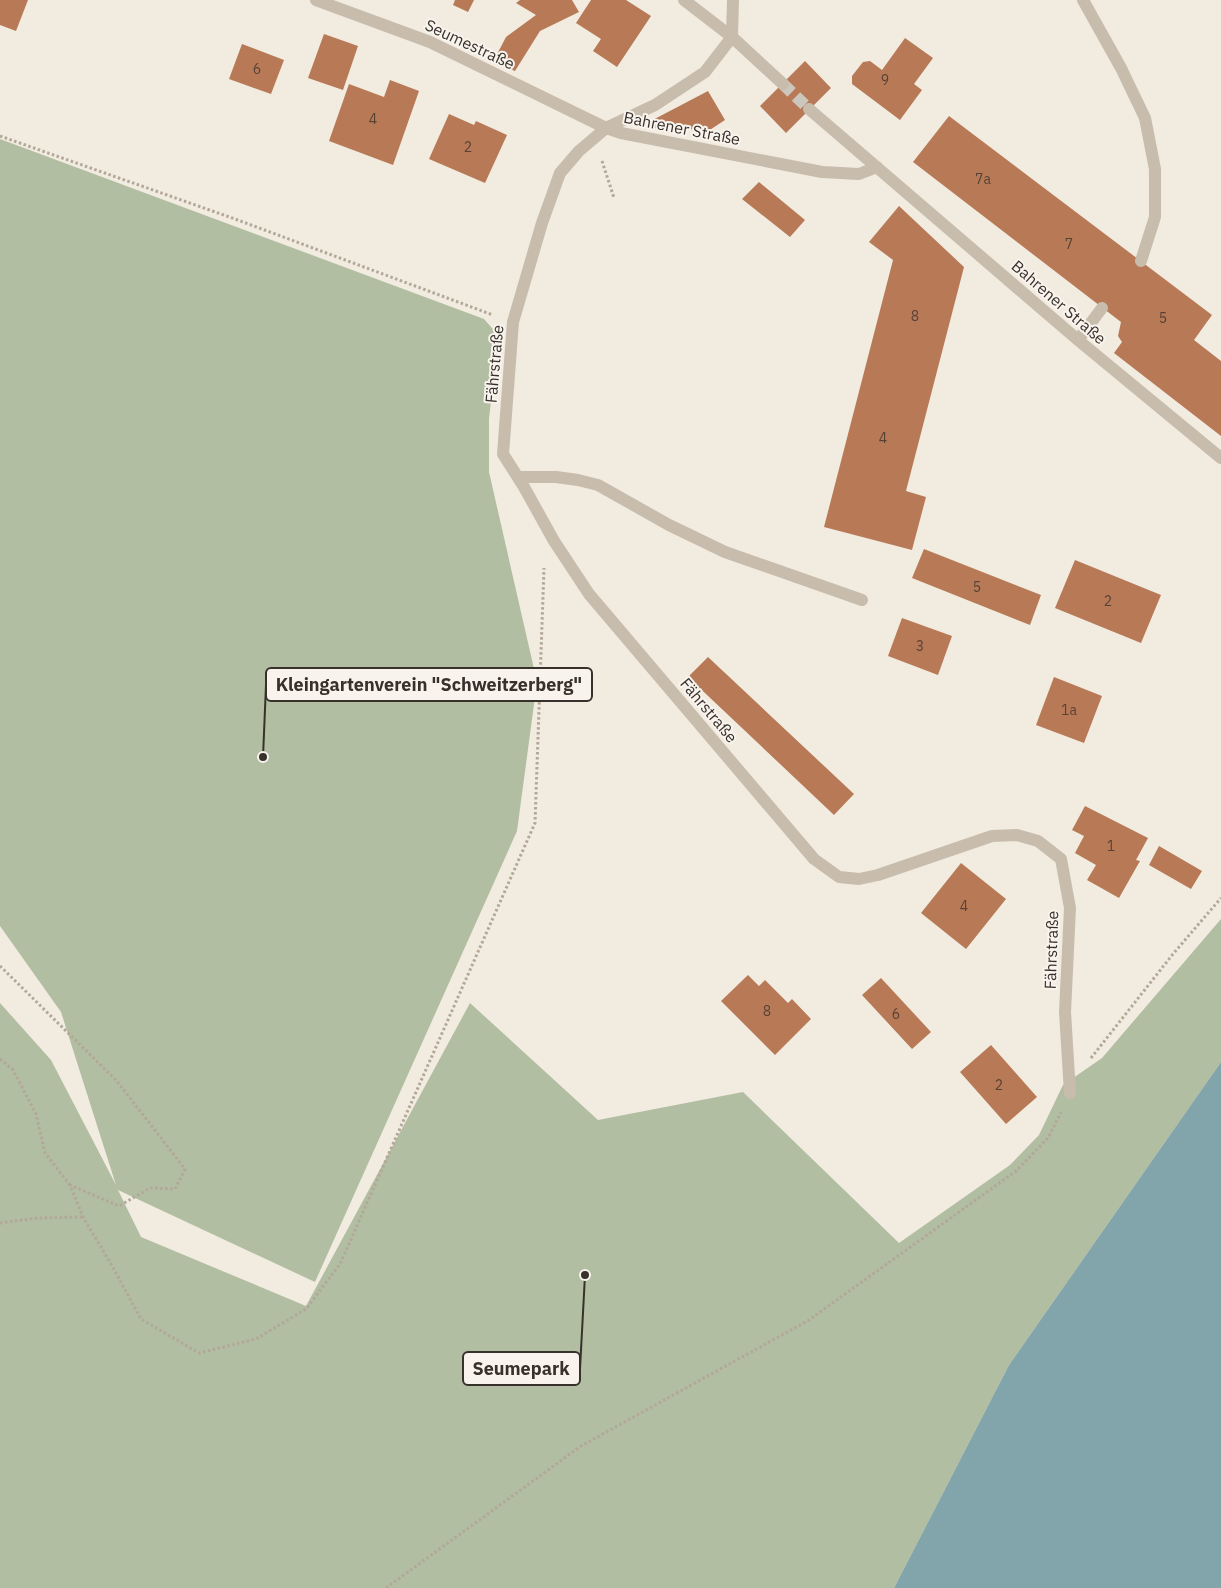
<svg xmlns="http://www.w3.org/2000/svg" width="1221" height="1588" font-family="'IBM Plex Sans',sans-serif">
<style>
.green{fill:#b1bea2}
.water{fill:#82a4ab}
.building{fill:#b87a56}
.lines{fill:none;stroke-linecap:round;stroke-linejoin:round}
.street-tunnel{stroke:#ccc6bc;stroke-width:12;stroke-dasharray:12 6;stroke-linecap:butt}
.path{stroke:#b3a798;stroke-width:3;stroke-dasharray:2.5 2.5;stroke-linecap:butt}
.lane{stroke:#c8bcad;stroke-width:12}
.street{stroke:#c8bcad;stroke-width:12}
.labels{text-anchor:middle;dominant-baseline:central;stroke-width:4;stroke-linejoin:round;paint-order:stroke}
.number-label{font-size:14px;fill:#574236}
.street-label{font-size:16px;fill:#37302b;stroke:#f8f4ed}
.leader{fill:none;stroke:#37302b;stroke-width:2}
.callout-dot{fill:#37302b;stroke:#f8f4ed;stroke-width:2}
.callout{fill:#f8f4ed;stroke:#37302b;stroke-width:2}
.callout-label{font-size:18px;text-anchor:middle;font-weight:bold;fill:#37302b}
</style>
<rect width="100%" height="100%" fill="#f1ebe0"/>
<path class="green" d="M 0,139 L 484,319 L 499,336 L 489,418 L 489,472 L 537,682 L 517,831 L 315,1282 L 118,1190 L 141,1237 L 306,1306 L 470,1003 L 598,1120 L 743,1092 L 899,1243 L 1010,1165 L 1039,1135 L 1063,1085 L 1102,1058 L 1221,919 L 1221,1062 L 1009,1365 L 894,1588 L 0,1588 L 0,1003 L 51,1060 L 116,1185 L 61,1012 L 0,926 Z"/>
<path class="water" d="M 1221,1062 L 1221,1588 L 894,1588 L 1009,1365 Z"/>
<path class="building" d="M 0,0 L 28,0 L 16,31 L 0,25 Z
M 455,0 L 474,0 L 468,12 L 453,5 Z
M 520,0 L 572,0 L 579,12 L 540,31 L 515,71 L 493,62 L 506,37 L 536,15 L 516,3 Z
M 591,0 L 626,0 L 651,16 L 617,67 L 593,51 L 601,39 L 576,23 Z
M 324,34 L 358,46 L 343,90 L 308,78 Z
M 905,38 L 933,58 L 914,84 L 922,90 L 900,120 L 852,84 L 852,76 L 863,62 L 870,61 L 882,70 Z
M 242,44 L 284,60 L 271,94 L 229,79 Z
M 805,61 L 831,88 L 786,133 L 760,106 Z
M 390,80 L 419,91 L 393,165 L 329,141 L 349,84 L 384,97 Z
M 708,91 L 725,120 L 702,135 L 682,124 L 668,133 L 645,124 Z
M 449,114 L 474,125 L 476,121 L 507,135 L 485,183 L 429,159 Z
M 949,116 L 1212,315 L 1194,340 L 1221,361 L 1221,436 L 1114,353 L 1122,342 L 1118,336 L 1121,322 L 913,162 Z
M 759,182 L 805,220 L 790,237 L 742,199 Z
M 899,206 L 964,267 L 906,491 L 926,497 L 912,550 L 824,527 L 893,260 L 869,242 Z
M 924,549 L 1041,595 L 1030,625 L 912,578 Z
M 1075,560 L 1161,595 L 1141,643 L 1055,608 Z
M 902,618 L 952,636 L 938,675 L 888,656 Z
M 708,657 L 854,794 L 834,815 L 688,677 Z
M 1054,677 L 1102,696 L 1084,743 L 1036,725 Z
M 1085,806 L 1148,838 L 1136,860 L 1140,861 L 1119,898 L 1087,880 L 1096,865 L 1075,853 L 1084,836 L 1072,830 Z
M 1159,846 L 1202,871 L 1191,889 L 1149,865 Z
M 961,863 L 1006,899 L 966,949 L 921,913 Z
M 748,975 L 759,986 L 765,980 L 788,1003 L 792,999 L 811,1019 L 775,1055 L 721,1001 Z
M 881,978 L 931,1032 L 912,1049 L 862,995 Z
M 991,1045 L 1037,1097 L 1006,1124 L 960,1072 Z"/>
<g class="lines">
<path class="street-tunnel" d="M 783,84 L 809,109"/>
<path class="path" d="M 0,136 L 235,219 L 493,315
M 602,161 L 614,198
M 0,966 L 116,1080 L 185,1169 L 175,1189 L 150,1188 L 119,1206 L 70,1185 L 83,1217 L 111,1264 L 141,1319 L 199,1353 L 256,1339 L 306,1309 L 340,1264 L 535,823 L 544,568
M 1091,1058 L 1173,954 L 1221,898
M 0,1059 L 13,1070 L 36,1114 L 45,1153 L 70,1185
M 0,1223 L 38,1218 L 83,1217
M 386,1588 L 581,1446 L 809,1320 L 1016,1171 L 1048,1138 L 1061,1112"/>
<path class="lane" d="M 1083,0 L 1121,68 L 1145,118 L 1155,169 L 1155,217 L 1141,261
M 732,37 L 783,84
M 809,109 L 1078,340 L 1221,458
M 606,128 L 621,133 L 822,172 L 859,174 L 877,167
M 1078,340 L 1102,308
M 518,477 L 556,477 L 578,480 L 598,485 L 669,525 L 725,552 L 862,600"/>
<path class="street" d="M 316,0 L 430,42 L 606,128
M 684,0 L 732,37
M 733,0 L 732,37 L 705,72 L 655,105 L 606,128 L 579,151 L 560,173 L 542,223 L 513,322 L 503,454 L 524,487 L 554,541 L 589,594 L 814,859 L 839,877 L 859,879 L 878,875 L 992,836 L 1017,835 L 1038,841 L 1061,859 L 1070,908 L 1065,1012 L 1070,1093"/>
</g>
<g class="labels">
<g class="number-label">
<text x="257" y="69">6</text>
<text x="885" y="80">9</text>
<text x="373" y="119">4</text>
<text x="468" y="147">2</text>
<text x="983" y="179">7a</text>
<text x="1069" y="244">7</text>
<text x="915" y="316">8</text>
<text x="1163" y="318">5</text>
<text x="883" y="438">4</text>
<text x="977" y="587">5</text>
<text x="1108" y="601">2</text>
<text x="920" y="646">3</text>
<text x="1069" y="710">1a</text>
<text x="1111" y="846">1</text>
<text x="964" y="906">4</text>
<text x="767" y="1011">8</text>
<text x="896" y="1014">6</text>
<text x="999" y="1085">2</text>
</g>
<g class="street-label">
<text transform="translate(470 44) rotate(25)">Seumestraße</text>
<text transform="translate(682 128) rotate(11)">Bahrener Straße</text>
<text transform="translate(1059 302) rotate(41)">Bahrener Straße</text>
<text transform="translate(494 364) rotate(-85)">Fährstraße</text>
<text transform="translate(709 710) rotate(50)">Fährstraße</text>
<text transform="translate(1051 950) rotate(-88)">Fährstraße</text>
</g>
</g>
<path class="leader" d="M263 757L266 685M585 1275L580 1369"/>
<g class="callout-dot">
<circle cx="263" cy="757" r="5"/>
<circle cx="585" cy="1275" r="5"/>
</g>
<g class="callout">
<rect x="266" y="668" width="326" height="33" rx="5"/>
<rect x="463" y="1352" width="117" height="33" rx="5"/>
</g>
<g class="callout-label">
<text x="429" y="691">Kleingartenverein "Schweitzerberg"</text>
<text x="521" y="1375">Seumepark</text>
</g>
</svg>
